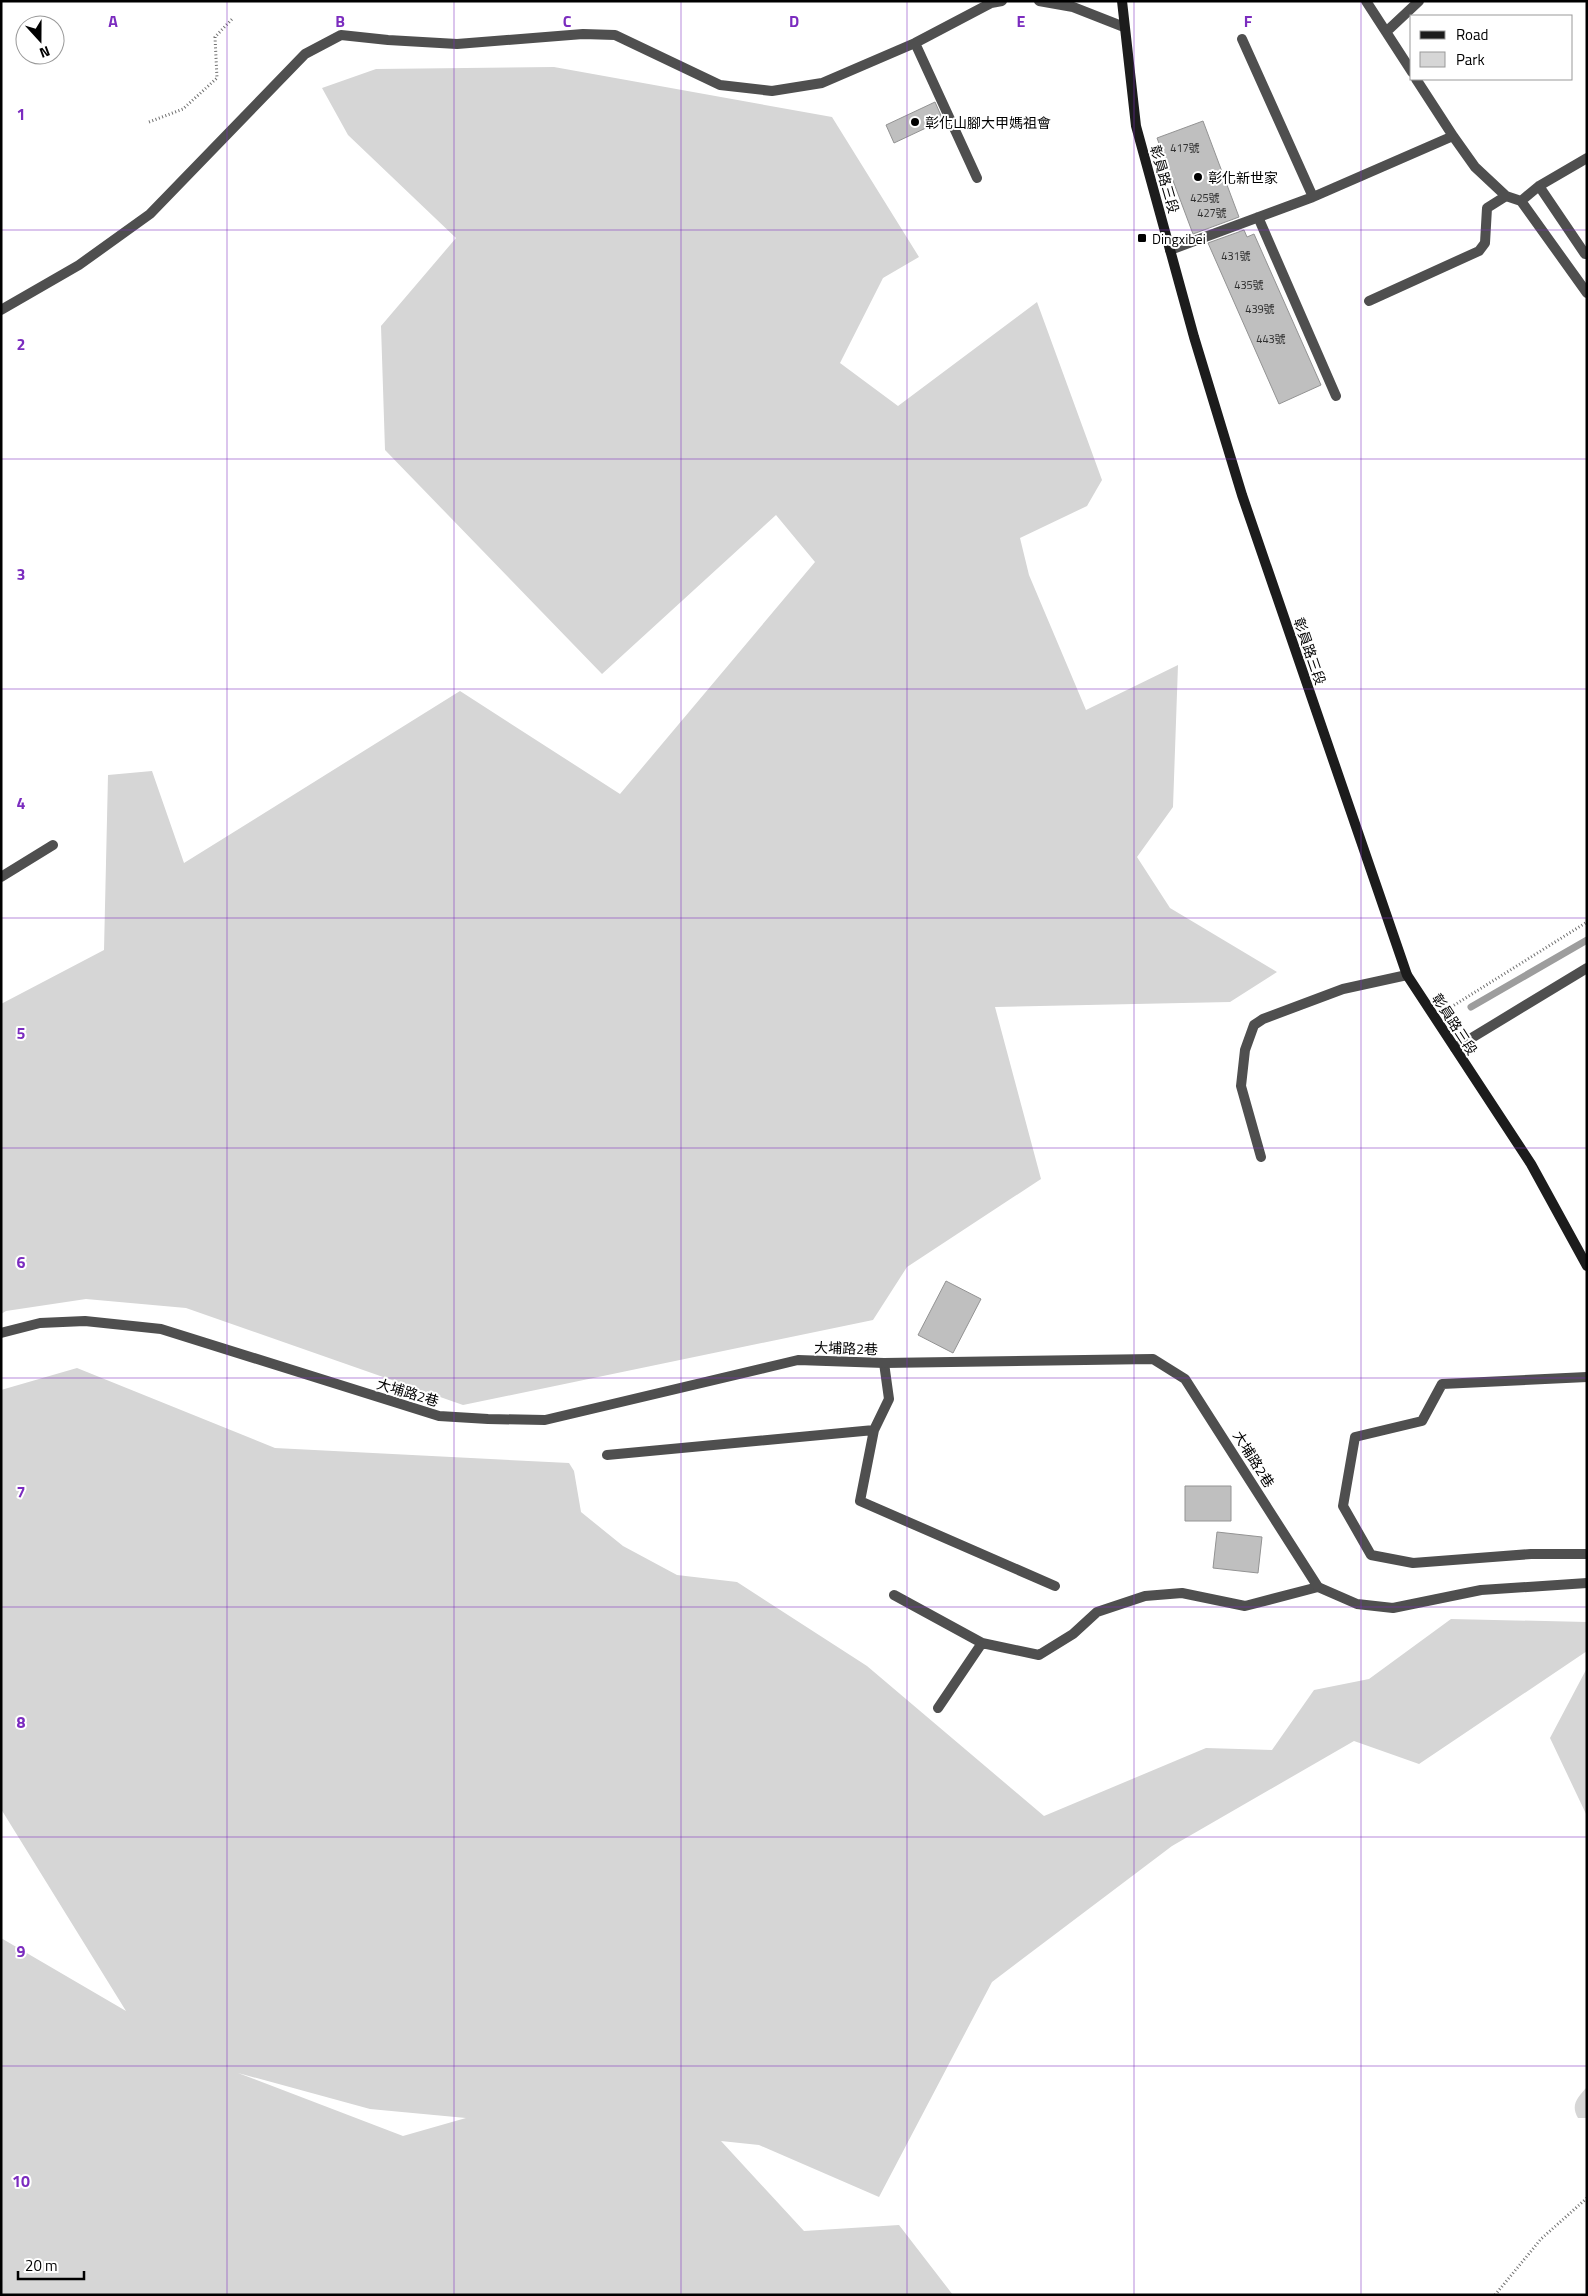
<svg xmlns="http://www.w3.org/2000/svg" width="1588" height="2296" font-family="'Titillium Web','Noto Sans TC',sans-serif">
<style>
.green{fill:#d6d6d6;fill-rule:evenodd}
.lines{fill:none;stroke-linecap:round;stroke-linejoin:round}
.stream{stroke:#9d9d9d;stroke-width:7}
.building{fill:#bfbfbf;stroke:#939393}
.path{stroke:#717171;stroke-width:3;stroke-dasharray:1 2.5;stroke-linecap:butt}
.service{stroke:#4f4f4f;stroke-width:10}
.minor{stroke:#4f4f4f;stroke-width:10}
.secondary{stroke:#1c1c1c;stroke-width:10}
.grid{fill:none;stroke:#7b2cbf;stroke-width:1;stroke-opacity:0.55}
.poi-dot{fill:#000;stroke:#fff;stroke-width:2}
.labels{text-anchor:middle;dominant-baseline:central;stroke-width:4;stroke-linejoin:round;paint-order:stroke}
.number-label{font-size:11px;fill:#303030}
.poi-label{font-size:14px;fill:#000;stroke:#fff;text-anchor:start}
.street-label{font-size:14px;fill:#000;stroke:#fff}
.grid-label{font-size:16px;text-anchor:middle;font-weight:bold;fill:#7b2cbf;stroke:#fff;stroke-width:4;stroke-linejoin:round;paint-order:stroke}
</style>
<rect width="100%" height="100%" fill="#fff"/>
<path class="green" d="M 554,67 L 832,117 L 919,257 L 883,278 L 840,363 L 898,406 L 1037,302 L 1102,480 L 1087,506 L 1020,538 L 1029,575 L 1086,710 L 1178,665 L 1173,807 L 1137,857 L 1170,908 L 1277,972 L 1230,1002 L 995,1007 L 1041,1179 L 907,1267 L 873,1320 L 463,1405 L 186,1308 L 86,1299 L 6,1311 L 1,1314 L 1,1004 L 104,950 L 108,775 L 152,771 L 184,863 L 460,691 L 620,794 L 815,562 L 776,515 L 602,674 L 385,450 L 381,326 L 456,238 L 348,135 L 322,88 L 376,69 Z
M 77,1368 L 275,1448 L 569,1463 L 574,1471 L 581,1512 L 623,1546 L 677,1575 L 737,1582 L 867,1666 L 1044,1816 L 1206,1748 L 1272,1750 L 1314,1690 L 1369,1679 L 1451,1619 L 1587,1622 L 1587,1651 L 1419,1764 L 1354,1741 L 1172,1846 L 992,1982 L 879,2197 L 759,2145 L 721,2141 L 804,2231 L 899,2225 L 953,2295 L 1,2295 L 1,1938 L 126,2011 L 1,1809 L 1,1390 ZM 238,2073 L 370,2109 L 466,2118 L 403,2136 Z
M 1587,1668 L 1587,1816 L 1550,1738 Z
M 1587,2087 L 1587,2118 L 1578,2118 C 1570,2105 1578,2097 1587,2087 Z"/>
<g class="lines">
<path class="stream" d="M 1471,1007 L 1587,940"/>
</g>
<path class="building" d="M 935,102 L 943,120 L 894,143 L 886,125 Z
M 1203,121 L 1239,217 L 1193,234 L 1157,138 Z
M 1244,230 L 1247,237 L 1254,234 L 1321,385 L 1279,404 L 1208,243 Z
M 946,1281 L 981,1299 L 953,1353 L 918,1335 Z
M 1185,1486 L 1231,1486 L 1231,1521 L 1185,1521 Z
M 1217,1532 L 1262,1537 L 1258,1573 L 1213,1568 Z"/>
<g class="lines">
<path class="path" d="M 149,122 L 183,109 L 217,78 L 215,37 L 233,18
M 1448,1009 L 1587,922
M 1495,2295 L 1541,2239 L 1587,2198"/>
<path class="service" d="M 1039,1 L 1073,7 L 1124,27
M 1366,1 L 1412,72
M 1386,32 L 1419,1
M 1242,39 L 1313,197
M 915,43 L 977,178
M 1416,79 L 1453,136
M 1539,186 L 1585,254 L 1587,254
M 1521,201 L 1587,293
M 1258,217 L 1336,396
M 1170,250 L 1313,197 L 1453,136 L 1475,167 L 1506,196 L 1521,201 L 1539,186 L 1587,158
M 1369,301 L 1479,251 L 1485,243 L 1487,208 L 1506,196
M 1,310 L 79,265 L 150,214 L 305,54 L 341,35 L 388,40 L 457,44 L 583,34 L 615,35 L 720,85 L 772,91 L 822,83 L 915,43 L 991,3 L 1002,1
M 1,877 L 53,845
M 1455,1048 L 1587,968
M 1261,1157 L 1241,1086 L 1245,1050 L 1254,1025 L 1263,1019 L 1343,989 L 1407,975
M 884,1363 L 889,1399 L 874,1430 L 860,1501 L 1055,1586
M 1587,1377 L 1442,1384 L 1422,1421 L 1355,1437 L 1343,1506 L 1371,1555 L 1413,1563 L 1531,1554 L 1587,1554
M 607,1455 L 874,1430
M 894,1595 L 982,1643 L 1039,1655 L 1073,1634 L 1097,1612 L 1145,1596 L 1182,1593 L 1245,1606 L 1318,1587
M 938,1708 L 982,1643"/>
<path class="minor" d="M 1,1333 L 40,1323 L 85,1321 L 161,1329 L 439,1416 L 488,1419 L 545,1420 L 798,1360 L 884,1363 L 1153,1359 L 1185,1379 L 1318,1587 L 1357,1604 L 1393,1608 L 1481,1590 L 1587,1583"/>
<path class="secondary" d="M 1122,1 L 1136,126 L 1194,337 L 1242,495 L 1407,975 L 1531,1164 L 1587,1266"/>
</g>
<path class="grid" d="M 227,1 L 227,2295M 454,1 L 454,2295M 681,1 L 681,2295M 907,1 L 907,2295M 1134,1 L 1134,2295M 1361,1 L 1361,2295M 1,230 L 1587,230M 1,459 L 1587,459M 1,689 L 1587,689M 1,918 L 1587,918M 1,1148 L 1587,1148M 1,1378 L 1587,1378M 1,1607 L 1587,1607M 1,1837 L 1587,1837M 1,2066 L 1587,2066"/>
<g class="poi-dot">
<circle cx="915" cy="122" r="5"/>
<circle cx="1198" cy="177" r="5"/>
<rect x="1137" y="233" width="10" height="10" rx="2.5"/>
</g>
<g class="labels">
<g class="number-label">
<text x="1185" y="148">417號</text>
<text x="1205" y="198">425號</text>
<text x="1212" y="213">427號</text>
<text x="1236" y="256">431號</text>
<text x="1249" y="285">435號</text>
<text x="1260" y="309">439號</text>
<text x="1271" y="339">443號</text>
</g>
<g class="poi-label">
<text x="925" y="122">彰化山腳大甲媽祖會</text>
<text x="1208" y="177">彰化新世家</text>
<text x="1152" y="238">Dingxibei</text>
</g>
<g class="street-label">
<text transform="translate(1165 179) rotate(74)">彰員路三段</text>
<text transform="translate(1310 651) rotate(71)">彰員路三段</text>
<text transform="translate(1455 1024) rotate(57)">彰員路三段</text>
<text transform="translate(846 1348) rotate(2)">大埔路2巷</text>
<text transform="translate(408 1392) rotate(17)">大埔路2巷</text>
<text transform="translate(1254 1459) rotate(58)">大埔路2巷</text>
</g>
</g>
<g class="grid-label">
<text x="113" y="27">A</text>
<text x="340" y="27">B</text>
<text x="567" y="27">C</text>
<text x="794" y="27">D</text>
<text x="1021" y="27">E</text>
<text x="1248" y="27">F</text>
<text x="21" y="120">1</text>
<text x="21" y="350">2</text>
<text x="21" y="580">3</text>
<text x="21" y="809">4</text>
<text x="21" y="1039">5</text>
<text x="21" y="1268">6</text>
<text x="21" y="1498">7</text>
<text x="21" y="1728">8</text>
<text x="21" y="1957">9</text>
<text x="21" y="2187">10</text>
</g>
<rect width="1588" height="2296" fill="none" stroke="#000000" stroke-width="5"/>
<rect x="1410" y="15" width="162" height="65" fill="#ffffff" stroke="#999999"/>
<rect x="1420" y="31" width="25" height="8" fill="#1c1c1c" stroke="#999999"/>
<text x="1456" y="40" font-size="15" fill="#000000">Road</text>
<rect x="1420" y="52" width="25" height="15" fill="#d6d6d6" stroke="#999999"/>
<text x="1456" y="65" font-size="15" fill="#000000">Park</text>
<g transform="translate(40 40) rotate(159)"><circle r="24" fill="#ffffff" stroke="#999999"/>
<path d="M0-4L9 19L0 12L-9 19Z" fill="#000000"/>
<text y="-8" font-size="14" font-weight="bold" text-anchor="middle" fill="#000000">N</text>
</g>
<path d="M18 2271v8h66v-8" fill="none" stroke="#000000" stroke-width="2.5"/>
<text x="25" y="2271" font-size="15" fill="#000000" stroke="#ffffff" stroke-width="4" paint-order="stroke">20 m</text>
</svg>
